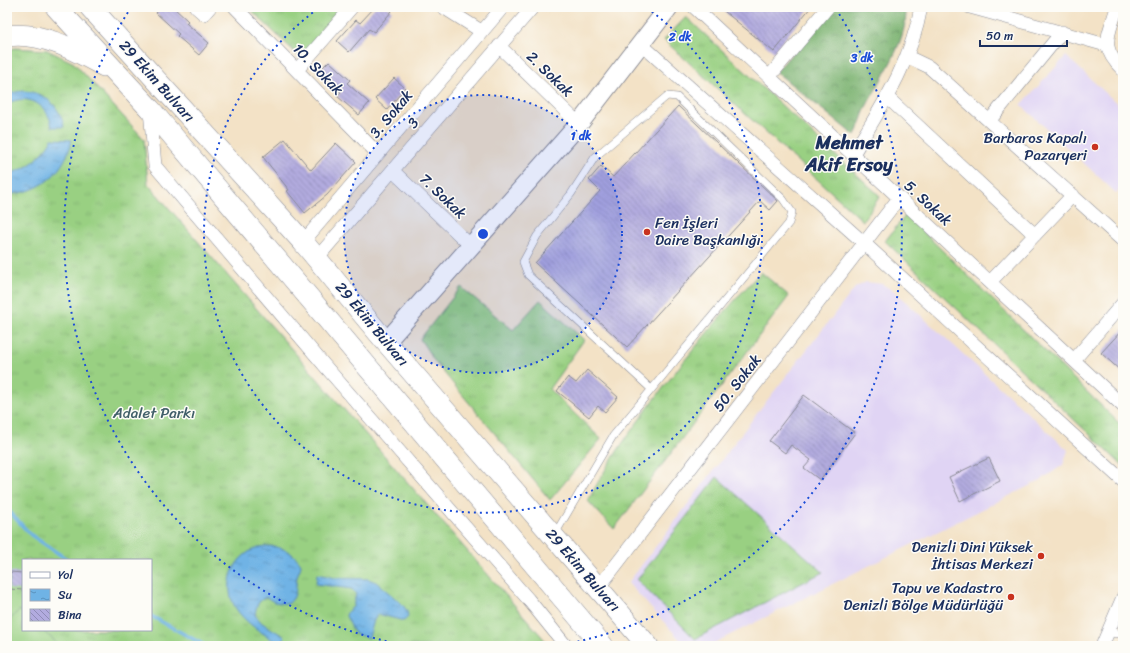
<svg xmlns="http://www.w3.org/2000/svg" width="1130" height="653" font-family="Sriracha,sans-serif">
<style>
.built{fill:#e0d4f4}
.grass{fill:url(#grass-tufts);stroke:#5a8070;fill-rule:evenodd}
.forest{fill:url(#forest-crowns);stroke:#4a7067}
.pitch{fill:#99d082;stroke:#5a8070}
.water{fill:url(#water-ripples);stroke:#4571a2}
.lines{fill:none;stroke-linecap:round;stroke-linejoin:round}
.stream{stroke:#6fb3e5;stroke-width:3.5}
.building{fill:url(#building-back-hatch)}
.lane-casing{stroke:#878892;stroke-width:8}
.street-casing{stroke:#878892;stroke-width:14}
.secondary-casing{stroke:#878892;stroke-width:20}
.primary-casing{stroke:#878892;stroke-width:22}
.lane{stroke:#fff;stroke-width:7}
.street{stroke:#fff;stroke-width:13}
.secondary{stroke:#fff;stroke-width:18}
.primary{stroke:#fff;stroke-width:21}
.ring{fill:none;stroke:#1d4ed8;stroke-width:2;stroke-dasharray:2 4}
.poi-dot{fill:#c8321e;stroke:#fdfcf7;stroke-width:1.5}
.labels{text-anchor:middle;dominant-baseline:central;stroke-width:3;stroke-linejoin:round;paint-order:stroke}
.street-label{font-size:15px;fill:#1b2f5e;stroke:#fdfcf7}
.poi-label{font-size:15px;fill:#1b2f5e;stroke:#fdfcf7;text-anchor:end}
.park-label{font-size:15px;fill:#415f69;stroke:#fdfcf7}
.district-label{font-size:19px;font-weight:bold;fill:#1b2f5e;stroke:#fdfcf7}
.centre{fill:#1d4ed8;stroke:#fdfcf7;stroke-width:2}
.ring-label{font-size:12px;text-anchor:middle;font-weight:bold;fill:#1d4ed8;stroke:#fdfcf7;stroke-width:3;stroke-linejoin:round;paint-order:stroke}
</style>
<defs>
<pattern id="grass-tufts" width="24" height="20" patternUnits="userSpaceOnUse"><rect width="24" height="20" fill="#99d082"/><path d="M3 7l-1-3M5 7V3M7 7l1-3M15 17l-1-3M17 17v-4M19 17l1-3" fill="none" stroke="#83b373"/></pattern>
<pattern id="forest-crowns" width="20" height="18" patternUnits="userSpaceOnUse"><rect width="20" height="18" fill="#7ab270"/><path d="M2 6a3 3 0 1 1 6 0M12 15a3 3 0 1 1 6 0" fill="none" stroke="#63915f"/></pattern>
<pattern id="water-ripples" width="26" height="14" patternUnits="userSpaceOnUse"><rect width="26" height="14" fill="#6fb3e5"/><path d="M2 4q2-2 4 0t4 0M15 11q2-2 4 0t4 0" fill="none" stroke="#5a92bd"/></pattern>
<pattern id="building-back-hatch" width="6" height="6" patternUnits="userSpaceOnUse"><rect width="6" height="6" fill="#b2abdf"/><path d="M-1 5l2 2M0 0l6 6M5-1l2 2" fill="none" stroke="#908cb8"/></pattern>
</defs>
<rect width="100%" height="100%" fill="#fdfcf7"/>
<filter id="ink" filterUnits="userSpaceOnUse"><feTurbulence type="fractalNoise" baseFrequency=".025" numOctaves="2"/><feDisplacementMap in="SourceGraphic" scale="8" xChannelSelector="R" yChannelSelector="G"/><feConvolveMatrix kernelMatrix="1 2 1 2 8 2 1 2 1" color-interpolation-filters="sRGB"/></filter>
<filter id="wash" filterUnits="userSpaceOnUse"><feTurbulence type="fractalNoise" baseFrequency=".012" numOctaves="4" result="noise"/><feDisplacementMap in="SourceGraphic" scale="16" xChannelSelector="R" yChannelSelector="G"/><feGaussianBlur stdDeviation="0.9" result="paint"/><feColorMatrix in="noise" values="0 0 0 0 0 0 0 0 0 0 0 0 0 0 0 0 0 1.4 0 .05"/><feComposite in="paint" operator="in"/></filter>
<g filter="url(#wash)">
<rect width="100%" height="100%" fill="#f3e2c6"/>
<path class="built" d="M 1066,56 L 1123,109 L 1123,186 L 1116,193 L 1021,105 Z
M 866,282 L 882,284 L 894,291 L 1068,450 L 1063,465 L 1041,480 L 708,646 L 686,646 L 628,583 L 755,416 L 855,288 Z"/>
<path class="grass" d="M 248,7 L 346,7 L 302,59 Z
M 686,17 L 880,196 L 863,221 L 664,40 Z
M 15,48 L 47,50 L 74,63 L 144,139 L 148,184 L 550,646 L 7,646 L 7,50 ZM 23,560 L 151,560 L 151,630 L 23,630 Z
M 906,215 L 1123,427 L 1123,466 L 885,241 Z
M 761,272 L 789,296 L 614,529 L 588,501 C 612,453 647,409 680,366 C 706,334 732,302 761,272 Z
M 461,287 L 513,330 L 540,300 L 584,340 L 549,389 L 601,439 L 550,500 L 435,362 L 420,339 Z
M 717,477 L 823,572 L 695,639 L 637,580 Z"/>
<path class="forest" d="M 832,7 L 906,7 C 908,41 881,78 866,107 C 862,116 859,127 855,136 L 776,72 Z"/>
<path class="pitch" d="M 19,610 L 23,613 L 23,630 L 42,630 L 57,643 L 55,646 L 7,646 L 7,623 Z"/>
<path class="water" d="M 21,91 C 43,91 60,105 64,127 L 52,127 C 49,105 27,92 7,104 L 7,94 Z
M 52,139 L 72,140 C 65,172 40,194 7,194 L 7,174 C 28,170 42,157 52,139 Z
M 265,546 C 280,546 293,551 301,564 C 301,569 298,572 297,577 C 295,588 298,596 288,604 L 274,602 L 266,597 C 258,601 256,606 255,615 L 262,623 L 285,637 L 281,645 C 267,636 251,627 240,614 C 218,588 233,551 265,546 Z
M 317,574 L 335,578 L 368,579 L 376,582 L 402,604 L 407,611 L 408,617 L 404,621 L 378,614 L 374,620 L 369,638 L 355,634 L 346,616 L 347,612 L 353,607 L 356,594 L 352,589 L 316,584 Z"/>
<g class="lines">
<path class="stream" d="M 7,509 L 31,535 L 68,560
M 151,616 L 206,646"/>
</g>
<g id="blocks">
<path class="building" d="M 162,7 L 173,7 L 188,21 L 186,23 L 209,43 L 199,55 L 177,36 L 179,34 L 156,13 Z
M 375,7 L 388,7 L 392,11 L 374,32 L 369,29 L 349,52 L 337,41 L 356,20 L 360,23 Z
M 719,7 L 811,7 L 774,52 Z
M 329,61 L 350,80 L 347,83 L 369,103 L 359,115 L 337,96 L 341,92 L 318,72 Z
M 394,78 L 405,88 L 387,110 L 375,99 Z
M 678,106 L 778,201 L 770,210 L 760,201 L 627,347 L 535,263 L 600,191 L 589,180 L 601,166 L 613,177 Z
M 285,139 L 311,170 L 336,143 L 356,162 L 327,195 L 305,213 L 287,191 L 289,190 L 263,157 Z
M 1123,329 L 1123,373 L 1101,353 Z
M 587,370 L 618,397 L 605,412 L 598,406 L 589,417 L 557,391 L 568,377 L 576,383 Z
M 804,395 L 855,433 L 820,480 L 804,468 L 811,460 L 791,445 L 785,453 L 769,441 Z
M 989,458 L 1000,481 L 960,501 L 949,477 Z
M 10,572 L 23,573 L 23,590 L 9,589 Z"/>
</g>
</g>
<g filter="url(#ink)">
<use href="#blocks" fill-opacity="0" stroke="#878892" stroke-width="1"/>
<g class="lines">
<g class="lane-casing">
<path id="lane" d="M 555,534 L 613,436 L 789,223 L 792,212 L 783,199 L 677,97 L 667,96 L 595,157 L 571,194 L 537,236 L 523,262 L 528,275 L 651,389
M 1107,633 L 1123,634"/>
</g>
<g class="street-casing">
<path id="street" d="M 196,7 L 204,14 L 210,7
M 235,7 L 378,154
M 443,7 L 481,31
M 694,7 L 1123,406
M 970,7 L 1106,45
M 1117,7 C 1109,36 1098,46 1123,70
M 641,44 L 864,243 L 1123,481
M 499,46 L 579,124
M 908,57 L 929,67 L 1123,241
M 297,70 L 352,7
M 769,77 L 828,7
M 887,97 L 1035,235
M 150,110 L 155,166 L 325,366 L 528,599 L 566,646
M 990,120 L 1062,32
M 853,154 C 882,106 911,63 921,7
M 393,171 L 470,245
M 303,242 L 503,7
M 317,258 L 533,7
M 990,282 L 1073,195
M 1074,360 L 1123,303
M 599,587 L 899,198
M 1102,646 L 1123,597"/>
</g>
<g class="secondary-casing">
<path id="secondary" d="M 386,342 L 579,124 L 669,7"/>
</g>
<g class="primary-casing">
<path id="primary" d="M 56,7 L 150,109 L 603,646
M 90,7 L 303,242 L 386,342 L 648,646
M 7,36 C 41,31 75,50 104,66"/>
</g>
<use href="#lane" class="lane"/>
<use href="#street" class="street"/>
<use href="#secondary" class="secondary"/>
<use href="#primary" class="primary"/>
</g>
</g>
<circle cx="483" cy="234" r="139" fill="#1d4ed8" fill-opacity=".12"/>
<g class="ring">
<circle cx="483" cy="234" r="139"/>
<path d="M647 8A279 279 0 1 1 319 8"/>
<path d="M410 646A418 418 0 0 1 130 9M836 9A418 418 0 0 1 556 646"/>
</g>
<g class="poi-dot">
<circle cx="1095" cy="147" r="4"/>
<circle cx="647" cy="232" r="4"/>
<circle cx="1041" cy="556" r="4"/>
<circle cx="1011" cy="597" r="4"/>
</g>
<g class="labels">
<g class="street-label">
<text transform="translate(318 69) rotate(46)">10. Sokak</text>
<text transform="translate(550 74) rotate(44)">2. Sokak</text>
<text transform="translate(157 81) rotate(48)">29 Ekim Bulvarı</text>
<text transform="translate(391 114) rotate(-50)">3. Sokak</text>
<text transform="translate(413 123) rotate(-50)">3</text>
<text transform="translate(443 196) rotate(44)">7. Sokak</text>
<text transform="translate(928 203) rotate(43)">5. Sokak</text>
<text transform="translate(372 324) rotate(50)">29 Ekim Bulvarı</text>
<text transform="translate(737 383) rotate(-52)">50. Sokak</text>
<text transform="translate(583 570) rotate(49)">29 Ekim Bulvarı</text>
</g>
<g class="poi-label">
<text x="1087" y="138">Barbaros Kapalı<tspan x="1087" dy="17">Pazaryeri</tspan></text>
<text x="655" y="223" text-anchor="start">Fen İşleri<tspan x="655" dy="17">Daire Başkanlığı</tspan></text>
<text x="1033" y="547">Denizli Dini Yüksek<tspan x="1033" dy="17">İhtisas Merkezi</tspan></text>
<text x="1003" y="588">Tapu ve Kadastro<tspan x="1003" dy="17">Denizli Bölge Müdürlüğü</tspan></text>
</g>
<g class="park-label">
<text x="154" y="413">Adalet Parkı</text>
</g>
<g class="district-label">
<text x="849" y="142">Mehmet<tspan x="849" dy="22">Akif Ersoy</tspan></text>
</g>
</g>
<circle cx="483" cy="234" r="6" class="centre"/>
<g class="ring-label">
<text x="680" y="41">2 dk</text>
<text x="862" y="62">3 dk</text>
<text x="581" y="140">1 dk</text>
</g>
<rect width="1130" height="653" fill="none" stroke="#fdfcf7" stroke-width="24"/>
<rect x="22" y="559" width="130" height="72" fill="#fdfcf7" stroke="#a3aaba"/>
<rect x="30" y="572" width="20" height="6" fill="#ffffff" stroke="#a3aaba"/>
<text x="58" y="579" font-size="12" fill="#1b2f5e">Yol</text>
<rect x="30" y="589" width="20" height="12" fill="url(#water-ripples)" stroke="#a3aaba"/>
<text x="58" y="599" font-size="12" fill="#1b2f5e">Su</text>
<rect x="30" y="609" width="20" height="12" fill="url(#building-back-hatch)" stroke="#a3aaba"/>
<text x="58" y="619" font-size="12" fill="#1b2f5e">Bina</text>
<path d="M980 40v6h87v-6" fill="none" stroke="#1b2f5e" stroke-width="2"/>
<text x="986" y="40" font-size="12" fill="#1b2f5e" stroke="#fdfcf7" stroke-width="3" paint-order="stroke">50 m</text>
</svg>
